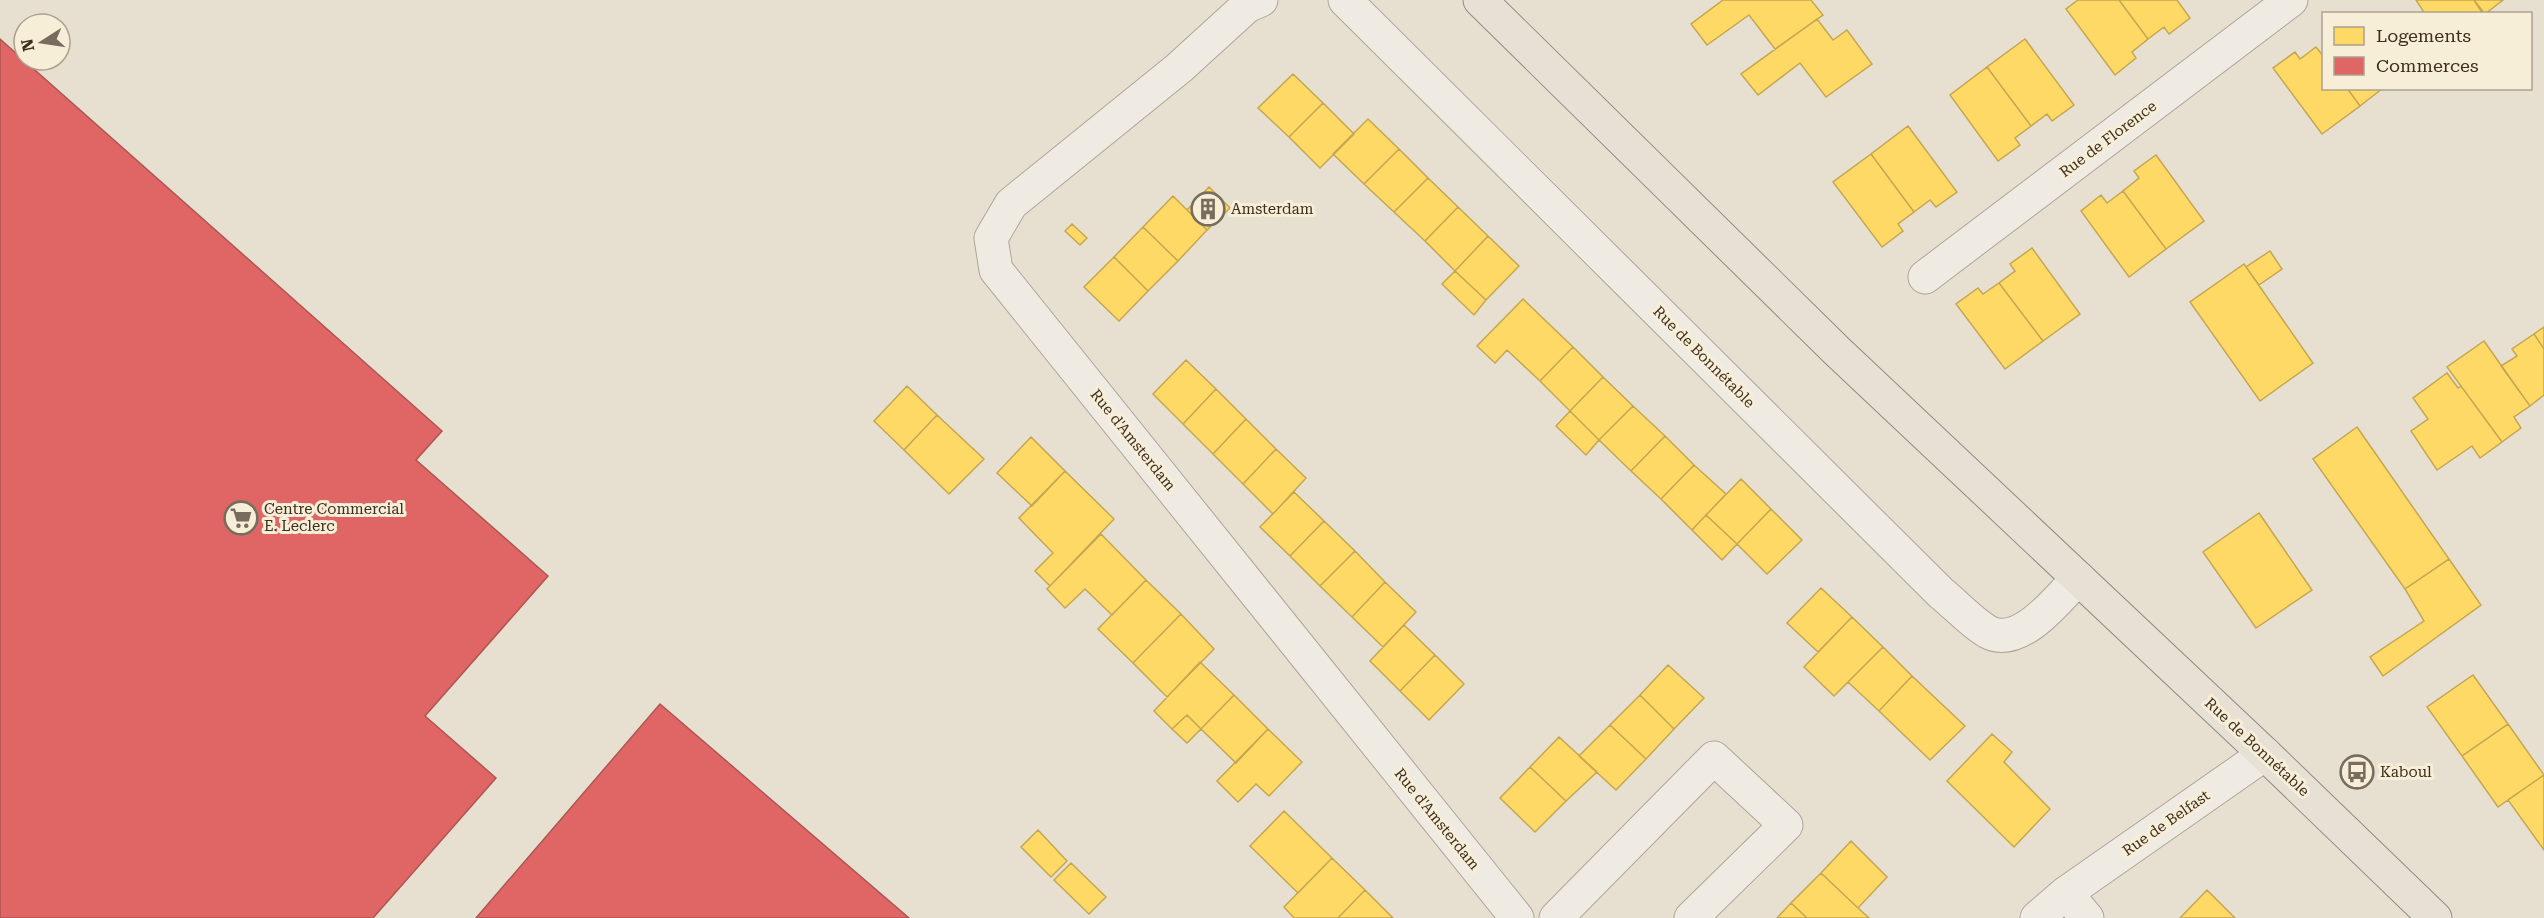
<svg xmlns="http://www.w3.org/2000/svg" width="2544" height="918" font-family="'Roboto Serif',serif">
<style>
.homes{fill:#ffd966;stroke:#c5a651;stroke-width:1.5}
.shops{fill:#e06666;stroke:#af5551;stroke-width:1.5}
.lines{fill:none;stroke-linecap:round;stroke-linejoin:round}
.minor-casing{stroke:#ada599;stroke-width:35}
.primary-casing{stroke:#928b80;stroke-width:35}
.minor{stroke:#efebe3;stroke-width:33}
.primary{stroke:#e6e1d4;stroke-width:33}
.labels{text-anchor:middle;dominant-baseline:central;stroke-width:6;stroke-linejoin:round;paint-order:stroke}
.street-label{font-size:15px;fill:#3d2e20;stroke:#f7eed8}
.poi-label{font-size:15px;fill:#3d2e20;stroke:#f7eed8;text-anchor:start}
</style>
<rect width="100%" height="100%" fill="#e7e0d1"/>
<path class="homes" d="M 1723,0 L 1811,0 L 1823,15 L 1775,49 L 1749,15 L 1707,45 L 1691,24 Z
M 2078,0 L 2119,0 L 2148,39 L 2132,52 L 2136,58 L 2115,75 L 2066,9 Z
M 2119,0 L 2177,0 L 2190,18 L 2169,34 L 2164,27 L 2148,39 Z
M 2416,0 L 2474,0 L 2483,14 L 2425,14 Z
M 2474,0 L 2503,0 L 2485,14 Z
M 1817,19 L 1833,40 L 1847,30 L 1872,64 L 1826,97 L 1800,63 L 1758,95 L 1741,74 Z
M 2025,39 L 2074,105 L 2052,121 L 2047,114 L 2031,126 L 1987,67 Z
M 2316,47 L 2324,57 L 2324,88 L 2347,88 L 2360,106 L 2322,134 L 2273,68 L 2295,52 L 2300,59 Z
M 1987,67 L 2031,126 L 2015,138 L 2020,145 L 1998,161 L 1950,95 Z
M 1293,74 L 1323,103 L 1289,137 L 1258,108 Z
M 2347,88 L 2383,88 L 2360,106 Z
M 1323,103 L 1354,134 L 1320,168 L 1289,137 Z
M 1368,119 L 1399,149 L 1364,184 L 1333,154 Z
M 1908,126 L 1957,192 L 1936,207 L 1930,200 L 1914,212 L 1871,154 Z
M 1399,149 L 1428,178 L 1394,212 L 1364,184 Z
M 1871,154 L 1914,212 L 1898,224 L 1903,231 L 1882,247 L 1833,182 Z
M 2156,155 L 2204,221 L 2166,249 L 2123,191 L 2139,178 L 2134,171 Z
M 1428,178 L 1458,207 L 1425,241 L 1394,212 Z
M 1209,187 L 1230,208 L 1207,230 L 1187,210 Z
M 2123,191 L 2166,249 L 2129,277 L 2081,211 L 2101,195 L 2107,203 Z
M 1173,196 L 1207,230 L 1178,261 L 1143,227 Z
M 1458,207 L 1488,236 L 1455,271 L 1425,241 Z
M 1072,224 L 1087,238 L 1080,245 L 1065,231 Z
M 1143,227 L 1178,261 L 1148,291 L 1114,257 Z
M 1488,236 L 1519,266 L 1486,300 L 1455,271 Z
M 2032,248 L 2080,314 L 2043,341 L 1999,283 L 2015,271 L 2010,264 Z
M 2270,251 L 2282,269 L 2259,285 L 2246,267 Z
M 1114,257 L 1148,291 L 1119,321 L 1084,287 Z
M 2244,264 L 2313,363 L 2260,401 L 2190,302 Z
M 1455,271 L 1486,300 L 1474,315 L 1442,284 Z
M 1999,283 L 2043,341 L 2005,369 L 1956,304 L 1978,288 L 1983,294 Z
M 1523,299 L 1573,347 L 1540,381 L 1507,350 L 1495,363 L 1477,346 Z
M 2544,327 L 2544,349 L 2534,334 Z
M 2534,334 L 2544,349 L 2544,395 L 2530,406 L 2501,366 L 2517,356 L 2512,349 Z
M 2484,341 L 2530,406 L 2514,417 L 2521,428 L 2502,442 L 2447,367 Z
M 1573,347 L 1603,377 L 1570,411 L 1540,381 Z
M 1186,360 L 1216,389 L 1183,424 L 1153,394 Z
M 2447,373 L 2458,388 L 2461,386 L 2502,442 L 2480,458 L 2472,446 L 2437,470 L 2411,431 L 2428,419 L 2413,398 Z
M 1603,377 L 1633,406 L 1599,440 L 1570,411 Z
M 907,386 L 937,415 L 904,450 L 874,421 Z
M 1216,389 L 1246,419 L 1213,454 L 1183,424 Z
M 1633,406 L 1665,436 L 1631,471 L 1599,440 Z
M 1570,411 L 1599,440 L 1586,455 L 1556,426 Z
M 937,415 L 984,459 L 949,494 L 904,450 Z
M 1246,419 L 1276,449 L 1243,484 L 1213,454 Z
M 2357,427 L 2449,559 L 2405,589 L 2313,459 Z
M 1665,436 L 1694,465 L 1661,499 L 1631,471 Z
M 1031,437 L 1065,471 L 1032,506 L 997,473 Z
M 1276,449 L 1306,478 L 1273,514 L 1243,484 Z
M 1694,465 L 1726,494 L 1692,530 L 1661,499 Z
M 1065,471 L 1114,519 L 1050,586 L 1035,571 L 1053,553 L 1019,518 Z
M 1741,479 L 1771,509 L 1737,544 L 1706,515 Z
M 1294,492 L 1324,521 L 1290,556 L 1260,527 Z
M 1771,509 L 1802,540 L 1767,574 L 1737,544 Z
M 2259,513 L 2312,590 L 2256,628 L 2203,552 Z
M 1706,515 L 1737,544 L 1722,560 L 1692,530 Z
M 1324,521 L 1355,551 L 1320,586 L 1290,556 Z
M 1101,534 L 1146,580 L 1112,615 L 1085,589 L 1065,608 L 1047,589 Z
M 1355,551 L 1385,582 L 1352,617 L 1320,586 Z
M 2449,559 L 2481,605 L 2383,676 L 2370,657 L 2424,621 L 2405,589 Z
M 1146,580 L 1181,614 L 1133,663 L 1098,629 Z
M 1385,582 L 1416,612 L 1383,647 L 1352,617 Z
M 1821,588 L 1852,617 L 1818,652 L 1787,623 Z
M 1181,614 L 1214,649 L 1167,697 L 1133,663 Z
M 1852,617 L 1883,647 L 1834,696 L 1804,667 Z
M 1404,625 L 1435,655 L 1400,691 L 1370,661 Z
M 1883,647 L 1912,676 L 1879,711 L 1848,682 Z
M 1435,655 L 1464,684 L 1429,720 L 1400,691 Z
M 1200,662 L 1234,695 L 1201,729 L 1187,715 L 1172,729 L 1154,711 Z
M 1668,665 L 1704,698 L 1674,729 L 1640,695 Z
M 2473,675 L 2508,724 L 2462,756 L 2427,707 Z
M 1912,676 L 1965,726 L 1930,760 L 1879,711 Z
M 1234,695 L 1268,729 L 1236,763 L 1201,729 Z
M 1640,695 L 1674,729 L 1646,759 L 1610,725 Z
M 1187,715 L 1201,729 L 1187,743 L 1172,729 Z
M 2508,724 L 2544,775 L 2498,807 L 2462,756 Z
M 1610,725 L 1646,759 L 1616,790 L 1579,756 Z
M 1268,729 L 1302,762 L 1269,796 L 1256,784 L 1238,802 L 1217,781 Z
M 1992,734 L 2012,752 L 2004,762 L 2050,809 L 2014,847 L 1947,781 Z
M 1559,737 L 1597,772 L 1566,801 L 1530,767 Z
M 1530,767 L 1566,801 L 1535,832 L 1500,798 Z
M 2544,775 L 2544,850 L 2508,800 Z
M 1284,811 L 1332,858 L 1298,893 L 1250,846 Z
M 1038,830 L 1067,861 L 1051,877 L 1021,847 Z
M 1851,841 L 1887,877 L 1858,908 L 1821,873 Z
M 1332,858 L 1365,890 L 1338,918 L 1294,918 L 1284,907 Z
M 1071,863 L 1106,897 L 1089,914 L 1054,880 Z
M 1821,873 L 1858,908 L 1869,918 L 1807,918 L 1791,903 Z
M 1365,890 L 1393,918 L 1338,918 Z
M 2207,890 L 2235,918 L 2180,918 Z
M 1791,903 L 1807,918 L 1777,918 Z"/>
<path class="shops" d="M 0,39 L 442,431 L 416,460 L 548,576 L 425,716 L 496,778 L 373,918 L 0,918 Z
M 660,704 L 909,918 L 476,918 Z"/>
<g class="lines">
<g class="minor-casing">
<path id="minor" d="M 1261,0 L 1247,6 L 1179,68 L 1011,204 L 991,238 L 996,270 L 1517,918
M 1345,0 L 1941,593 C 1956,605 1971,622 1988,632 C 2020,649 2059,598 2078,578
M 1925,277 L 2291,0
M 2066,893 L 2087,918
M 1556,918 L 1714,758 L 1786,825 L 1691,918
M 2037,918 L 2066,893 L 2265,754"/>
</g>
<g class="primary-casing">
<path id="primary" d="M 1480,0 L 1837,351 L 2265,754 L 2435,918"/>
</g>
<use href="#minor" class="minor"/>
<use href="#primary" class="primary"/>
</g>
<defs>
<g id="building-ring" transform="scale(1.725)"><circle r="9.5" fill="#f7eed8" stroke="#786c5e" stroke-width="1.5"/><path d="M-4-6H4V6H1V3H-1V6H-4ZM-2.5-4.3h1.7v1.8h-1.7ZM.8-4.3h1.7v1.8H.8ZM-2.5-1h1.7V.8h-1.7ZM.8-1h1.7V.8H.8Z" fill="#786c5e"/></g>
<g id="supermarket-ring" transform="scale(1.725)"><circle r="9.5" fill="#f7eed8" stroke="#786c5e" stroke-width="1.5"/><path d="M-6-5.5h2.5l.6 2H6L4.5 2H-2.5L-4.4-4H-6ZM-1.5 3.2a1.3 1.3 0 1 0 .1 0ZM3 3.2a1.3 1.3 0 1 0 .1 0Z" fill="#786c5e"/></g>
<g id="bus-ring" transform="scale(1.725)"><circle r="9.5" fill="#f7eed8" stroke="#786c5e" stroke-width="1.5"/><path d="M-5-6H5V4H4V6H2V4H-2V6H-4V4H-5ZM-3.5-4V0h7V-4ZM-3.5 1.2v1.5H-2V1.2ZM2 1.2v1.5H3.5V1.2Z" fill="#786c5e"/></g>
</defs>
<g fill-rule="evenodd">
<use href="#building-ring" x="1208" y="209"/>
<use href="#supermarket-ring" x="241" y="518"/>
<use href="#bus-ring" x="2357" y="772"/>
</g>
<g class="labels">
<g class="street-label">
<text transform="translate(2108 139) rotate(-37)">Rue de Florence</text>
<text transform="translate(1704 357) rotate(45)">Rue de Bonnétable</text>
<text transform="translate(1133 440) rotate(51)">Rue d'Amsterdam</text>
<text transform="translate(2257 747) rotate(43)">Rue de Bonnétable</text>
<text transform="translate(1437 819) rotate(51)">Rue d'Amsterdam</text>
<text transform="translate(2166 823) rotate(-35)">Rue de Belfast</text>
</g>
<g class="poi-label">
<text x="1231" y="209">Amsterdam</text>
<text x="264" y="509">Centre Commercial<tspan x="264" dy="17">E. Leclerc</tspan></text>
<text x="2380" y="772">Kaboul</text>
</g>
</g>
<rect x="2322" y="12" width="210" height="78" fill="#f7eed8" stroke="#ada18e" stroke-width="1.5"/>
<rect x="2334" y="27" width="30" height="18" fill="#ffd966" stroke="#ada18e" stroke-width="1.5"/>
<text x="2376" y="42" font-size="18" fill="#3d2e20">Logements</text>
<rect x="2334" y="57" width="30" height="18" fill="#e06666" stroke="#ada18e" stroke-width="1.5"/>
<text x="2376" y="72" font-size="18" fill="#3d2e20">Commerces</text>
<g transform="translate(42 42) rotate(258)"><circle r="28" fill="#f7eed8" stroke="#ada18e" stroke-width="1.5"/>
<path d="M0-4.5L10 22L0 15L-10 22Z" fill="#786c5e"/>
<text y="-9" font-size="16" font-weight="bold" text-anchor="middle" fill="#3d2e20">N</text>
</g>
</svg>
